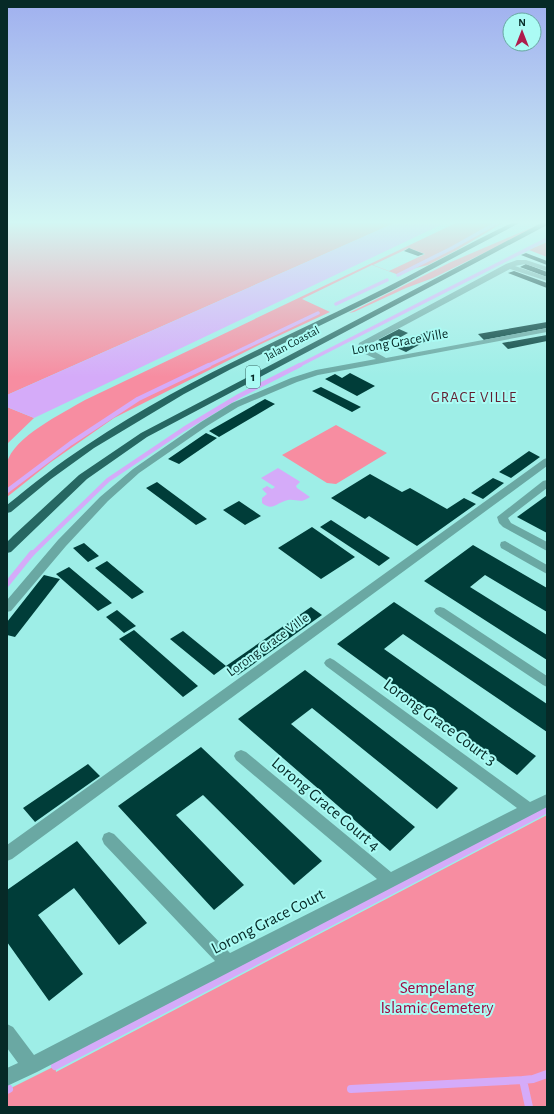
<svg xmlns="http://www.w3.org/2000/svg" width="554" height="1114" font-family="'Alegreya Sans',sans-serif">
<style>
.green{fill:#f78da1;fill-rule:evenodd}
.water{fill:#d5abf9}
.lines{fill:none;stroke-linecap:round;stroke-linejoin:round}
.stream-far3{stroke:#d5abf9;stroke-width:3.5}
.stream-far2{stroke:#d5abf9;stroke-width:4.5}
.stream-far1{stroke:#d5abf9;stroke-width:5.5}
.stream{stroke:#d5abf9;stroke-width:8}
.building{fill:#003d39}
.minor{fill:#6aa8a3;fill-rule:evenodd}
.trunk{fill:#266762;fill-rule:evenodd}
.labels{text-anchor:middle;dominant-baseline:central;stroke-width:4;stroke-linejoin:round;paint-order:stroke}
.far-street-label{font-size:12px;fill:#062a27;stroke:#abfbf4}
.shield{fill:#abfbf4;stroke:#386964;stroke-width:1}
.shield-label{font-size:13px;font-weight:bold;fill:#062a27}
.street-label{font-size:14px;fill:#062a27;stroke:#abfbf4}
.neighbourhood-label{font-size:15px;letter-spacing:1px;fill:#631e30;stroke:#abfbf4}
.near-street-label{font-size:17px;fill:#062a27;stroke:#abfbf4}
.near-park-label{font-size:17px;fill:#9d0a41;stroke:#abfbf4}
</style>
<rect width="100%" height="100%" fill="#9eeee7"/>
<path class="green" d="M 7,221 L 399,221 L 7,395 Z
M 460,221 L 506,221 L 457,250 L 428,265 L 416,268 L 399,275 L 372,265 L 302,299 L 330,312 L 259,345 L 114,418 L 51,462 L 7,497 C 7,487 5,473 7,463 C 13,437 63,413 85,400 ZM 409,248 L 425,254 L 389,271 L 373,265 Z
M 547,221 L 547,222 L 433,278 L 406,288 L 354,312 L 349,313 L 451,262 Z
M 547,242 L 547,257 L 529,250 Z
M 7,407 L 34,418 L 7,444 Z
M 336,425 L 387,453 L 336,484 L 327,483 L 282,455 Z
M 547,815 L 547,1107 L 7,1107 L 7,1090 L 55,1066 L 56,1072 Z"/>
<path class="water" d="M 399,221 L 449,221 L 34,418 L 7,407 L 7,395 Z
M 278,468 L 299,481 L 300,482 L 296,486 L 297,488 L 310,497 C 300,504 298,499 288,500 C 277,502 273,512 262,503 L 262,498 L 267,494 L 262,489 L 267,486 L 272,489 L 275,487 L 261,478 Z"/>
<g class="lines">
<path class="stream-far3" d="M 398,275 L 452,248 L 500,221
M 336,304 L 387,280
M 207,366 L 318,313
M 298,366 L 547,239"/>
<path class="stream-far2" d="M 7,491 L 71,443 L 138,399 L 209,365
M 32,554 L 108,480 L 184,429 L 239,396 L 300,365"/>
<path class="stream-far1" d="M 7,584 L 32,553"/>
<path class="stream" d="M 55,1066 L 547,809
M 523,1080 L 529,1107
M 351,1089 L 523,1080 L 533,1079 L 547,1074
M 7,1090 L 9,1089"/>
</g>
<path class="building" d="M 409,248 L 424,254 L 418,256 L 404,251 Z
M 526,253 L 547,261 L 547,265 L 521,255 Z
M 526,264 L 547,272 L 547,277 L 520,267 Z
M 514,271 L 547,283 L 547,288 L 508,273 Z
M 547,322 L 547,328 L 484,340 L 478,334 Z
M 399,329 L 408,333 L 388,344 L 378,340 Z
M 427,331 L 437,335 L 406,352 L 397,348 Z
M 547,335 L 547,341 L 508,349 L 502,343 Z
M 350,373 L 375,386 L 357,396 L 325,379 L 335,374 L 342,378 Z
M 321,387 L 361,407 L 352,412 L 312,391 Z
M 265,399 L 275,404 L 219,437 L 209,431 Z
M 206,433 L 217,438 L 179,464 L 168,459 Z
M 529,451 L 540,457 L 511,478 L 499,472 Z
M 370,474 L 402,492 L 410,488 L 447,509 L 464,498 L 476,504 L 417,546 L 369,516 L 365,519 L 331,498 Z
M 493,478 L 504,483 L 483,499 L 471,493 Z
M 157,482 L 207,519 L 196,525 L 146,488 Z
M 546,496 L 547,497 L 547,533 L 517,517 Z
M 239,501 L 261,516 L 245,525 L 223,510 Z
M 331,520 L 390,558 L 379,566 L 320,527 Z
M 312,527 L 355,557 L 321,579 L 278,548 Z
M 84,543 L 99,556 L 88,562 L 73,548 Z
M 473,545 L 547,588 L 547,612 L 485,575 L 470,587 L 547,635 L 547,660 L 424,581 Z
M 107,561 L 144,592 L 132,599 L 95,568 Z
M 69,567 L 112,603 L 98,611 L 56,574 Z
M 44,575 L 60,579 L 15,637 L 7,635 L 7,622 Z
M 394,602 L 547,704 L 547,732 L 403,634 L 384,649 L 536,756 L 517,775 L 337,644 Z
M 311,607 L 322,615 L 238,675 L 226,666 L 214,675 L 170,639 L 183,631 L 226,666 Z
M 117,610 L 136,626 L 124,633 L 106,617 Z
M 134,630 L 198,686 L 183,697 L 119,639 Z
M 305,670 L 458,788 L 437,809 L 312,708 L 291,724 L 415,827 L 390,851 L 238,719 Z
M 201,747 L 322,861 L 294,885 L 203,795 L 176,815 L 244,885 L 214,910 L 118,806 Z
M 88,764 L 100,776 L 35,822 L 23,808 Z
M 77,841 L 147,923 L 119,945 L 74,888 L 38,915 L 83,974 L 49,1001 L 7,942 L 7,890 Z"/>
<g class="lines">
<path class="minor" d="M 526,260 L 547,267 L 547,271 L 525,264 L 515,266 L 547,277 L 547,281 L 510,269 L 366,346 L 366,347 L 386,358 L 547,328 L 547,332 L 318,375 L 297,382 L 238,407 L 207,426 L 139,473 L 108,501 L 66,546 L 11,611 L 7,612 L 7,600 L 58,540 L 100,497 L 133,469 L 201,422 L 232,403 L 291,378 L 316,370 L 376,359 L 361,352 L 358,348 L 359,343 L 506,264 L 517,260 Z
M 547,458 L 547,466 L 12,859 L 7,861 L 7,845 L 544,459 Z
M 547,480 L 547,488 L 508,518 L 511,523 L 547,542 L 547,551 L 503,527 L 499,523 L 497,517 L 543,481 Z
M 505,541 L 547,565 L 547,574 L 501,548 L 500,545 L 501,542 Z
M 440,607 L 444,608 L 547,676 L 547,687 L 543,685 L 436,614 L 434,611 L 436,608 Z
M 330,658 L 334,660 L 530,802 L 547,794 L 547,807 L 37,1072 L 7,1086 L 7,1068 L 18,1063 L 7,1048 L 7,1024 L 13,1027 L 34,1055 L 215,961 L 104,844 L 102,839 L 104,834 L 109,832 L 114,834 L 230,953 L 377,879 L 236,760 L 234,756 L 236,752 L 241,750 L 246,752 L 391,872 L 517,808 L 326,666 L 324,663 L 326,660 Z"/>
<path class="trunk" d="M 516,221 L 523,221 L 391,291 L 231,369 L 184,394 L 94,448 L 51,479 L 11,512 L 7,513 L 7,505 C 33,484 59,463 87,445 C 174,386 271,344 365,298 C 416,273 465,245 516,221 Z
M 545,221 L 547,221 L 547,225 L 147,437 L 87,479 L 11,552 L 7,553 L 7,542 L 13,536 L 79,475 L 141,433 Z"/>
</g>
<linearGradient id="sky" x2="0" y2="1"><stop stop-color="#a0b0ef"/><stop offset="0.59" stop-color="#d3f7f4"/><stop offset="1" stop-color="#d3f7f4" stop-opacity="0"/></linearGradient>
<rect width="554" height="377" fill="url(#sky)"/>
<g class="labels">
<g class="far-street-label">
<text transform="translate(292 343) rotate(-28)">Jalan Coastal</text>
</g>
<rect class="shield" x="246" y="366" width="14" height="22" rx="3"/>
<g class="shield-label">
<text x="253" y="377">1</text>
</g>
<g class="street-label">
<text transform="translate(400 342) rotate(-10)">Lorong Grace Ville</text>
<text transform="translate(268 645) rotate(-36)">Lorong Grace Ville</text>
</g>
<g class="neighbourhood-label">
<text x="474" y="397">GRACE VILLE</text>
</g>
<g class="near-street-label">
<text transform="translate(440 722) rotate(36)">Lorong Grace Court 3</text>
<text transform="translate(326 804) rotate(40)">Lorong Grace Court 4</text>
<text transform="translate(268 921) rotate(-27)">Lorong Grace Court</text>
</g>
<g class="near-park-label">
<text x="437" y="987">Sempelang<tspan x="437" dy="20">Islamic Cemetery</tspan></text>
</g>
</g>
<rect width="554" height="1114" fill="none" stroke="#062a27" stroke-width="16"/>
<g transform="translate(522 32)"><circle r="19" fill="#abfbf4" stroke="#69a7a2"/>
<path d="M0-3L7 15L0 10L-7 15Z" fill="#ae1c4c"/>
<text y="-6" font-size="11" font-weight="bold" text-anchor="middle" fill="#062a27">N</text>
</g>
</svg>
